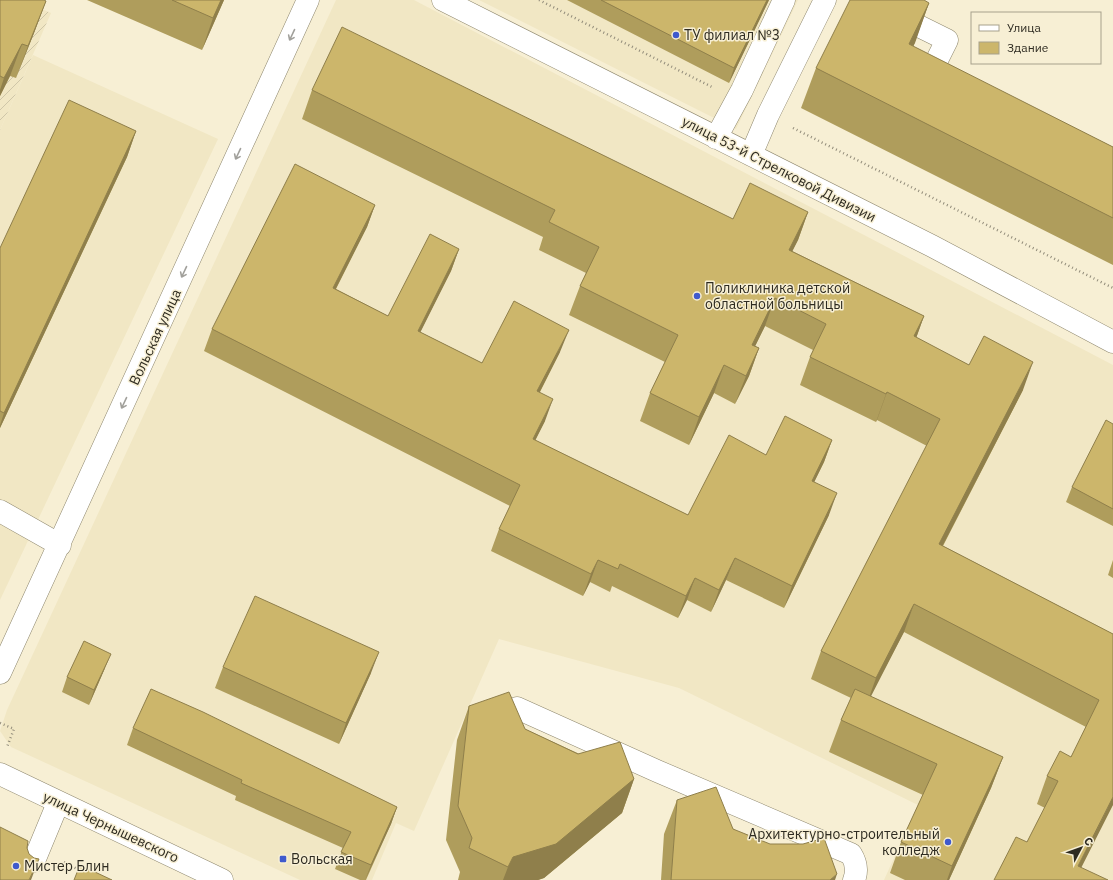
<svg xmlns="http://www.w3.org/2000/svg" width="1113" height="880" font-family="'IBM Plex Sans',sans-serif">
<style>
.built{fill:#f1e7c4}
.industrial{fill:url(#industrial-furrows)}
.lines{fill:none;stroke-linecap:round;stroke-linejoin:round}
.minor-casing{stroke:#8e876e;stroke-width:23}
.major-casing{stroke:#8e876e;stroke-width:23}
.path{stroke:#928c7a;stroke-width:2.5;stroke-dasharray:1 3;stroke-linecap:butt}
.minor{stroke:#fff;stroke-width:22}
.major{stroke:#fff;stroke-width:22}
.wall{fill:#af9d5c}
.shaded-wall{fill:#8f7f4b}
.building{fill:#ccb66b;stroke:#8f7f4b}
.oneway{stroke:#a1a09b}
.poi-dot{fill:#3f5acd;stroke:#f7efd4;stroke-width:1.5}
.labels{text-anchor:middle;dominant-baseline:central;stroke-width:3;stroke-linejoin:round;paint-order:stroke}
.poi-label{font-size:14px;fill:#2e2b21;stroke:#f7efd4;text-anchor:start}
.street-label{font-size:14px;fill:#2e2b21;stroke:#f7efd4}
</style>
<defs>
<pattern id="industrial-furrows" width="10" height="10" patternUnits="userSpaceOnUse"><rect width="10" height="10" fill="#f1e7c4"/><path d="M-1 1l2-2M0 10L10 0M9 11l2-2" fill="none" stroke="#cfc6a8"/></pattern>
</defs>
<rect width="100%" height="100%" fill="#f7efd4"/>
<path class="built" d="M 336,0 L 414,0 L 1113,365 L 1113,880 L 884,880 L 918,805 L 679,688 L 499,639 L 414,831 L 396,823 L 372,880 L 300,880 L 11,747 L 0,731 L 7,710 Z
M 479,0 L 798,0 L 736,129 Z
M 33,55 L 218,139 L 0,600 L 0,130 Z"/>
<path class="industrial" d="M 0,0 L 22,0 L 51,13 L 0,130 Z"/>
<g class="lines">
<g class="minor-casing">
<path id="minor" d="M 443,0 L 932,246 L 1113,342
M 866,0 L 947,40 L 925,84 L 927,85
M 716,138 L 742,90 L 784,0
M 751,155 L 768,115 L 825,0
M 0,511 L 60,545
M 0,673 L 308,0
M 517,708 L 657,771 L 851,854 C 856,862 858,870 854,880
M 34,861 L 58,803"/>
</g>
<g class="major-casing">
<path id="major" d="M 0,774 L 222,880"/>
</g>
<path class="path" d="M 539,0 L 712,87
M 793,128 L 1113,288
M 0,723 L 14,729 L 7,747
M 64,862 L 81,871"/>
<use href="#minor" class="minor"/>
<use href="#major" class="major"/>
</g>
<path class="wall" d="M 0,0 L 46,1 L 34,33 L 16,78 L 10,76 L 0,96 Z
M 87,0 L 224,0 L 202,50 Z
M 567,0 L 769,0 L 729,83 Z
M 929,3 L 913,47 L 1113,147 L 1113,265 L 801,108 L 816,68 Z
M 312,90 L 733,219 L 808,212 L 798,240 L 792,251 L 924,316 L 916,338 L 969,365 L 1023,390 L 943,546 L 1113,634 L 1113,805 L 1027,842 L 1045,808 L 1037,804 L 1047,776 L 1071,757 L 1086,727 L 904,632 L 870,696 L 1003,757 L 991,788 L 949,880 L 905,880 L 890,873 L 901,842 L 923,795 L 829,752 L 841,720 L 851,698 L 811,679 L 821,651 L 927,446 L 877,420 L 876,422 L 800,385 L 810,357 L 813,350 L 765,326 L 755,346 L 759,348 L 749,376 L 735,404 L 714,393 L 689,445 L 640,421 L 650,393 L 665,362 L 569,315 L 580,286 L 586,273 L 539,250 L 543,237 L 302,119 Z
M 136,131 L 127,157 L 0,428 L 0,248 Z
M 375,205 L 367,227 L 336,289 L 388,316 L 459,249 L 451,271 L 420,332 L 482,363 L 560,352 L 540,392 L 545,421 L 535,440 L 688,515 L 766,455 L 832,440 L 824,462 L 814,482 L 829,515 L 784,608 L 726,580 L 711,612 L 687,600 L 678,618 L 612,586 L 610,592 L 590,582 L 583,596 L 491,551 L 499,529 L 510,506 L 204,351 L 212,329 Z
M 1113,424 L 1113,526 L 1066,502 L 1072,487 Z
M 1113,560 L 1113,578 L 1108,575 Z
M 223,667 L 371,673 L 339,744 L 215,688 Z
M 105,668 L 89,705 L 62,692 L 67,677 Z
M 469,706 L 525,729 L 634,779 L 622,813 L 544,878 L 538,880 L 458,880 L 460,872 L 446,840 L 457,740 Z
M 133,728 L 397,807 L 391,824 L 366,880 L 360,880 L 335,869 L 343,848 L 235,800 L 236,796 L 127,745 Z
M 677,800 L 733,829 L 835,880 L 661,880 L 664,834 Z"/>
<path class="shaded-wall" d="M 221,0 L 224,0 L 202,50 L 213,18 Z
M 767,0 L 769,0 L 729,83 L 734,68 Z
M 46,1 L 34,33 L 16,78 L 28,46 Z
M 929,3 L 915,43 L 894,84 L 909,44 Z
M 22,44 L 10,76 L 0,96 L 0,90 L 4,78 Z
M 136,131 L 127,157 L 0,428 L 0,425 L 4,413 Z
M 375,205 L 367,227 L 325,310 L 333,288 Z
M 808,212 L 798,240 L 779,278 L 789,250 Z
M 459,249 L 451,271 L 410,353 L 418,331 Z
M 775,298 L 765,326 L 742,373 L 752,345 Z
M 924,316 L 914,344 L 914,336 Z
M 569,330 L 560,352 L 529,413 L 537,391 Z
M 759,348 L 749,376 L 735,404 L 746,376 Z
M 1033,362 L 1023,390 L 929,572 L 939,544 Z
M 724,365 L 714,393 L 689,445 L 699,417 Z
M 887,392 L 877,420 L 876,422 L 886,394 Z
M 553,399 L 545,421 L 525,461 L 533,439 Z
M 832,440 L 824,462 L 804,503 L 812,481 Z
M 837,493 L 829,515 L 784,608 L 792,586 Z
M 735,558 L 726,580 L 711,612 L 719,590 Z
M 598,560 L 590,582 L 583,596 L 591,574 Z
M 695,578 L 687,600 L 678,618 L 686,596 Z
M 914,604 L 904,632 L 866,706 L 876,678 Z
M 379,652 L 371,673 L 339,744 L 346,723 Z
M 111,654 L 105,668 L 89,705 L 94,690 Z
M 1003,757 L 991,788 L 949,880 L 947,880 L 952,866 Z
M 634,779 L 622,813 L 544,878 L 538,880 L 503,880 L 508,867 L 513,857 Z
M 1113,797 L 1113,805 L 1075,880 L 1078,866 Z
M 397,807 L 391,824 L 365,880 L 371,865 Z
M 39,859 L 31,880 L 29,880 Z
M 837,874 L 835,880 L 830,880 Z"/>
<path class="building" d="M 0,0 L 44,0 L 46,1 L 28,46 L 22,44 L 4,78 L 0,76 Z
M 172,0 L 221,0 L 213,18 Z
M 601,0 L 767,0 L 734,68 Z
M 850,0 L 924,0 L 929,3 L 909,44 L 1113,147 L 1113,218 L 816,68 Z
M 342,27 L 733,219 L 750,183 L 808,212 L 789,250 L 924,316 L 914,336 L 969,365 L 984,336 L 1033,362 L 939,544 L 1113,634 L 1113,797 L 1078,866 L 1108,880 L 994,880 L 1016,837 L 1027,842 L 1058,781 L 1047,776 L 1060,751 L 1071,757 L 1099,700 L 914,604 L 876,678 L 821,651 L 940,419 L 887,392 L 886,394 L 810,357 L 826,324 L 775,298 L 752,345 L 759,348 L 746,376 L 724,365 L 699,417 L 650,393 L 678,335 L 580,286 L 599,247 L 549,222 L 555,210 L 312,90 Z
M 69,100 L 136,131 L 4,413 L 0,411 L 0,248 Z
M 295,164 L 375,205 L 333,288 L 388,316 L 430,234 L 459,249 L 418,331 L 482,363 L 514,301 L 569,330 L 537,391 L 553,399 L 533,439 L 688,515 L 729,435 L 766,455 L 785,416 L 832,440 L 812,481 L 837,493 L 792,586 L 735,558 L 719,590 L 695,578 L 686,596 L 620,564 L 618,569 L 598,560 L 591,574 L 499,529 L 520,485 L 212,329 Z
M 1106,420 L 1113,424 L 1113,509 L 1072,487 Z
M 255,596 L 379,652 L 346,723 L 223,667 Z
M 84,641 L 111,654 L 94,690 L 67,677 Z
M 151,689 L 203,712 L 397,807 L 371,865 L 341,852 L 351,832 L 241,783 L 242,780 L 133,728 Z
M 855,689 L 1003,757 L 952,866 L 901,842 L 937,764 L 841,720 Z
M 509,692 L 525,729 L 578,754 L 620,742 L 634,779 L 556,844 L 513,857 L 508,867 L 469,848 L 472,838 L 458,806 L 469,706 Z
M 716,787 L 733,829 L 770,844 L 803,844 L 824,838 L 837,874 L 830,880 L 671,880 L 677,800 Z
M 0,827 L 28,841 L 27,848 L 29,854 L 34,858 L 39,859 L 29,880 L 0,880 Z
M 80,865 L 112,880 L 74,880 Z"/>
<defs><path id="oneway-shaft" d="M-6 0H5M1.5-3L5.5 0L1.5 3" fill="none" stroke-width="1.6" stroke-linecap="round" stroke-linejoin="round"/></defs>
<g class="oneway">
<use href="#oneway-shaft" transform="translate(292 35) rotate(115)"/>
<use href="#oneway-shaft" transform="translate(238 154) rotate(115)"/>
<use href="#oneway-shaft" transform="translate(184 272) rotate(115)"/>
<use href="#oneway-shaft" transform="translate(124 403) rotate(115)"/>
</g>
<g class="poi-dot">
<circle cx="676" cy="35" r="4"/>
<circle cx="697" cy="296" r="4"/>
<circle cx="948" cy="842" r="4"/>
<rect x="279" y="855" width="8" height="8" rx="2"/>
<circle cx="16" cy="866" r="4"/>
</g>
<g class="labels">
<g class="poi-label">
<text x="684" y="35">ТУ филиал №3</text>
<text x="705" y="288">Поликлиника детской<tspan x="705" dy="16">областной больницы</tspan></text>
<text x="940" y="834" text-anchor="end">Архитектурно-строительный<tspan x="940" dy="16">колледж</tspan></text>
<text x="291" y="859">Вольская</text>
<text x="24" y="866">Мистер Блин</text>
</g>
<g class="street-label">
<text transform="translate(779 169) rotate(27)">улица 53-й Стрелковой Дивизии</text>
<text transform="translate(155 337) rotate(-65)">Вольская улица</text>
<text transform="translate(111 827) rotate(25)">улица Чернышевского</text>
</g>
</g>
<rect x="971" y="12" width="130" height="52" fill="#f7efd4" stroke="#a7a18c"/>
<rect x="979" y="25" width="20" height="6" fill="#ffffff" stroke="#a7a18c"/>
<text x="1007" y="32" font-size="12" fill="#2e2b21">Улица</text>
<rect x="979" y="42" width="20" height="12" fill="#ccb66b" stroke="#a7a18c"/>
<text x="1007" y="52" font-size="12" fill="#2e2b21">Здание</text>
<g transform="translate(1081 848) rotate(49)" stroke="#f7efd4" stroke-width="3" paint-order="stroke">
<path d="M0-3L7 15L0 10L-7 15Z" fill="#2e2b21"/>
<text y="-6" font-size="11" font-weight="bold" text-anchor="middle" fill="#2e2b21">С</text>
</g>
</svg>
